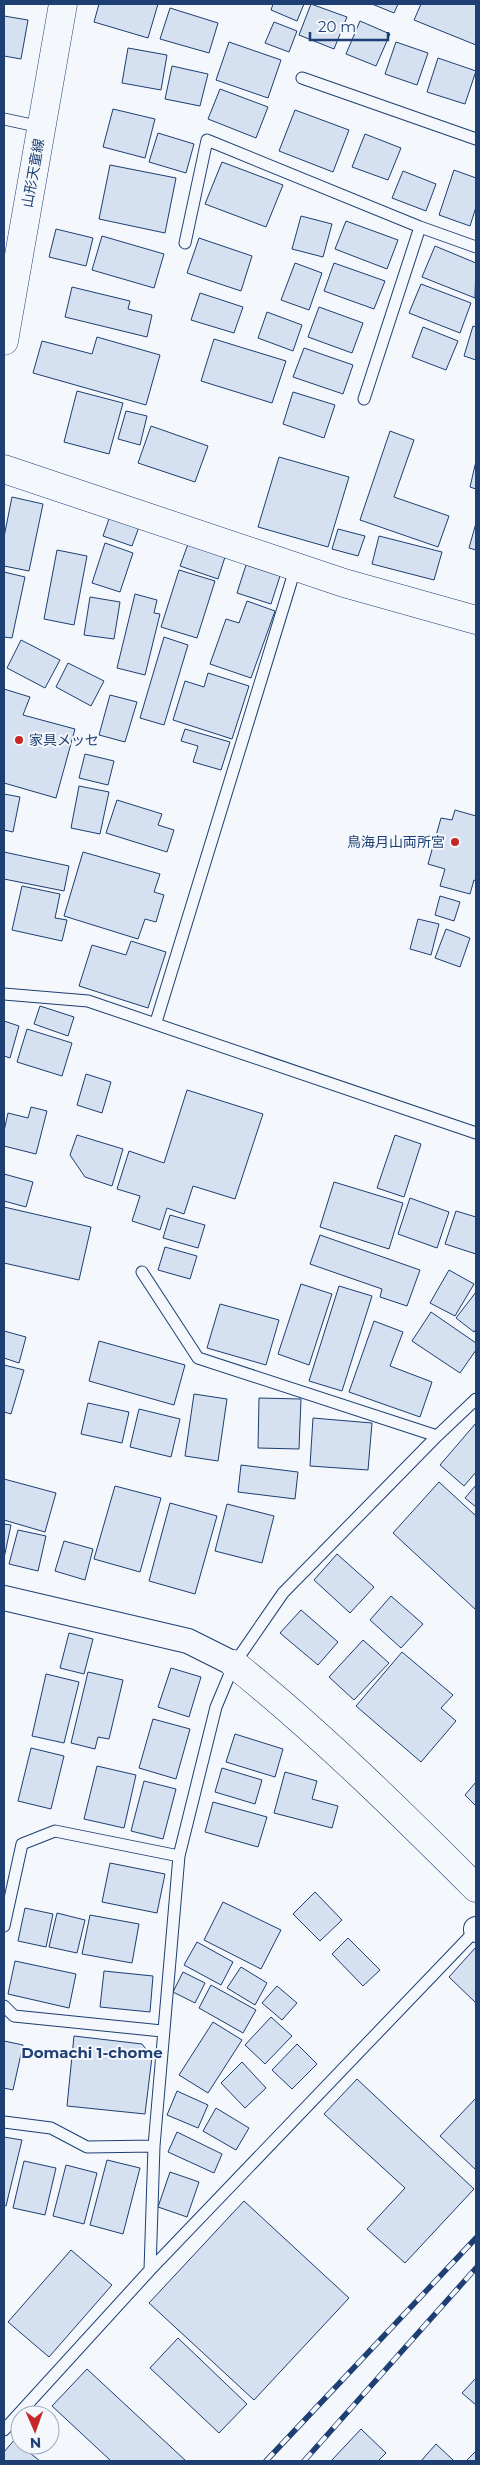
<svg xmlns="http://www.w3.org/2000/svg" width="480" height="2465" font-family="Montserrat,'Noto Sans JP',sans-serif">
<style>
.building{fill:#d5e0f0;stroke:#1d3f73}
.lines{fill:none;stroke-linecap:round;stroke-linejoin:round}
.lane-casing{stroke:#1d3f73;stroke-width:13}
.street-casing{stroke:#1d3f73;stroke-width:26}
.secondary-casing{stroke:#1d3f73;stroke-width:29}
.primary-casing{stroke:#1d3f73;stroke-width:29}
.lane{stroke:#f4f7fb;stroke-width:11}
.street{stroke:#f4f7fb;stroke-width:24}
.secondary{stroke:#f4f7fb;stroke-width:28}
.primary{stroke:#f4f7fb;stroke-width:28}
.rail-casing{stroke:#1d3f73;stroke-width:5.5}
.rail{stroke:#f4f7fb;stroke-width:4;stroke-dasharray:11;stroke-linecap:butt}
.poi-dot{fill:#c62828;stroke:#f4f7fb;stroke-width:2}
.labels{text-anchor:middle;dominant-baseline:central;stroke-width:4;stroke-linejoin:round;paint-order:stroke}
.street-label{font-size:14px;fill:#1d3f73;stroke:#f4f7fb}
.poi-label{font-size:14px;fill:#1d3f73;stroke:#f4f7fb;text-anchor:start}
.neighbourhood-label{font-size:15px;font-weight:bold;fill:#1d3f73;stroke:#f4f7fb}
</style>
<rect width="100%" height="100%" fill="#f4f7fb"/>
<path class="building" d="M 99,4 L 158,4 L 148,38 L 94,22 Z
M 273,4 L 304,4 L 297,21 L 271,10 Z
M 311,4 L 347,17 L 334,49 L 299,35 Z
M 372,4 L 398,4 L 394,13 Z
M 421,4 L 476,4 L 476,45 L 414,20 Z
M 170,8 L 218,23 L 209,53 L 160,39 Z
M 4,16 L 28,20 L 21,59 L 4,56 Z
M 360,21 L 390,34 L 376,66 L 346,54 Z
M 274,22 L 297,31 L 289,52 L 265,43 Z
M 229,42 L 281,60 L 268,98 L 216,80 Z
M 396,42 L 428,53 L 417,85 L 385,74 Z
M 128,48 L 167,55 L 161,90 L 122,83 Z
M 438,58 L 476,71 L 465,104 L 427,92 Z
M 172,66 L 208,74 L 200,106 L 165,99 Z
M 220,89 L 268,107 L 256,138 L 208,119 Z
M 113,109 L 155,119 L 145,158 L 103,147 Z
M 295,110 L 349,130 L 333,172 L 279,151 Z
M 158,133 L 194,144 L 186,173 L 149,162 Z
M 365,134 L 401,148 L 388,180 L 352,167 Z
M 222,162 L 283,185 L 266,227 L 205,204 Z
M 110,165 L 176,178 L 165,233 L 99,219 Z
M 454,170 L 476,178 L 476,207 L 470,226 L 439,215 Z
M 403,171 L 436,184 L 426,211 L 392,198 Z
M 301,216 L 332,224 L 323,257 L 292,249 Z
M 346,221 L 398,240 L 387,269 L 335,249 Z
M 56,229 L 93,238 L 86,266 L 49,257 Z
M 102,236 L 164,254 L 154,288 L 92,270 Z
M 199,238 L 252,256 L 241,291 L 187,273 Z
M 435,246 L 476,263 L 475,298 L 422,277 Z
M 295,263 L 322,273 L 309,310 L 281,300 Z
M 334,263 L 385,281 L 374,309 L 324,291 Z
M 421,284 L 471,303 L 460,333 L 409,313 Z
M 72,287 L 130,301 L 128,309 L 152,315 L 147,337 L 65,317 Z
M 200,293 L 243,307 L 234,333 L 191,320 Z
M 319,307 L 363,323 L 352,353 L 308,337 Z
M 267,312 L 302,325 L 293,351 L 258,338 Z
M 473,326 L 476,327 L 476,360 L 464,356 Z
M 423,327 L 458,341 L 446,370 L 412,357 Z
M 97,337 L 160,355 L 146,405 L 33,373 L 42,341 L 92,354 Z
M 214,339 L 286,361 L 272,403 L 201,381 Z
M 304,348 L 353,365 L 343,394 L 293,377 Z
M 77,391 L 123,403 L 109,454 L 64,442 Z
M 293,392 L 335,405 L 324,438 L 283,424 Z
M 126,411 L 147,416 L 140,445 L 118,439 Z
M 151,426 L 208,446 L 195,482 L 138,463 Z
M 390,431 L 414,440 L 394,497 L 449,516 L 438,547 L 360,520 Z
M 279,457 L 349,477 L 328,547 L 258,527 Z
M 476,461 L 476,489 L 470,487 Z
M 12,497 L 43,504 L 29,571 L 4,566 L 4,537 Z
M 110,516 L 139,527 L 132,546 L 103,536 Z
M 476,523 L 476,550 L 469,548 Z
M 338,529 L 365,536 L 358,556 L 332,549 Z
M 379,536 L 442,552 L 434,580 L 372,564 Z
M 105,543 L 133,553 L 120,592 L 92,583 Z
M 188,544 L 225,557 L 218,579 L 180,566 Z
M 57,550 L 87,556 L 74,625 L 44,619 Z
M 246,565 L 280,576 L 271,604 L 237,593 Z
M 179,570 L 215,581 L 197,638 L 161,627 Z
M 4,572 L 25,577 L 12,638 L 4,637 Z
M 135,594 L 157,600 L 154,613 L 160,614 L 145,675 L 117,668 Z
M 90,597 L 120,602 L 114,639 L 84,635 Z
M 247,601 L 275,611 L 251,678 L 210,664 L 226,619 L 239,623 Z
M 164,637 L 188,645 L 164,725 L 140,718 Z
M 21,640 L 60,660 L 45,688 L 7,668 Z
M 68,663 L 104,681 L 91,706 L 56,687 Z
M 208,673 L 249,686 L 232,739 L 173,720 L 185,681 L 204,687 Z
M 4,689 L 30,697 L 23,715 L 75,729 L 56,798 L 4,783 Z
M 110,695 L 137,702 L 125,742 L 99,735 Z
M 185,729 L 230,742 L 221,770 L 193,762 L 198,746 L 181,741 Z
M 85,754 L 114,761 L 108,785 L 79,778 Z
M 79,786 L 109,792 L 100,834 L 71,828 Z
M 4,794 L 20,797 L 13,832 L 4,830 Z
M 117,800 L 162,814 L 158,825 L 174,830 L 167,852 L 106,833 Z
M 455,810 L 476,816 L 476,881 L 474,880 L 470,894 L 440,886 L 445,869 L 428,864 L 441,818 L 452,820 Z
M 4,852 L 69,866 L 64,891 L 4,879 Z
M 83,852 L 160,874 L 154,892 L 164,895 L 156,922 L 145,919 L 138,939 L 64,916 Z
M 22,886 L 60,894 L 55,918 L 67,920 L 62,941 L 12,930 Z
M 440,896 L 460,902 L 454,921 L 435,915 Z
M 418,919 L 439,924 L 431,955 L 410,949 Z
M 446,929 L 470,938 L 460,967 L 435,958 Z
M 131,941 L 166,952 L 148,1008 L 79,986 L 92,945 L 126,955 Z
M 40,1006 L 74,1017 L 68,1036 L 34,1024 Z
M 4,1021 L 19,1026 L 10,1058 L 4,1056 Z
M 27,1029 L 72,1043 L 62,1076 L 17,1062 Z
M 86,1074 L 111,1082 L 102,1113 L 77,1105 Z
M 187,1090 L 263,1114 L 235,1199 L 193,1186 L 184,1214 L 167,1208 L 160,1230 L 132,1221 L 140,1196 L 117,1189 L 129,1151 L 164,1163 Z
M 31,1107 L 47,1111 L 36,1154 L 4,1146 L 4,1131 L 8,1113 L 28,1118 Z
M 77,1135 L 123,1149 L 112,1186 L 85,1177 L 70,1155 Z
M 395,1135 L 421,1144 L 404,1197 L 377,1188 Z
M 4,1174 L 33,1182 L 26,1207 L 4,1201 Z
M 334,1182 L 403,1203 L 389,1249 L 320,1227 Z
M 410,1198 L 449,1212 L 437,1248 L 398,1234 Z
M 4,1207 L 91,1227 L 79,1280 L 4,1263 Z
M 456,1211 L 476,1217 L 476,1254 L 445,1244 Z
M 170,1215 L 205,1225 L 198,1248 L 163,1238 Z
M 320,1235 L 420,1270 L 407,1306 L 380,1297 L 382,1289 L 310,1264 Z
M 165,1247 L 197,1256 L 190,1279 L 158,1270 Z
M 449,1270 L 474,1284 L 455,1316 L 430,1303 Z
M 301,1284 L 332,1294 L 309,1365 L 278,1354 Z
M 339,1286 L 372,1296 L 342,1391 L 309,1381 Z
M 476,1292 L 476,1329 L 474,1332 L 456,1318 Z
M 220,1304 L 279,1320 L 266,1365 L 207,1348 Z
M 431,1312 L 476,1343 L 476,1350 L 460,1373 L 412,1341 Z
M 374,1321 L 403,1332 L 390,1366 L 432,1382 L 420,1417 L 349,1392 Z
M 4,1331 L 26,1337 L 19,1363 L 4,1358 Z
M 99,1341 L 185,1365 L 174,1405 L 89,1381 Z
M 4,1365 L 24,1370 L 11,1414 L 4,1412 Z
M 194,1394 L 227,1399 L 218,1461 L 185,1456 Z
M 259,1398 L 301,1399 L 299,1449 L 258,1448 Z
M 88,1403 L 129,1412 L 122,1443 L 81,1434 Z
M 139,1409 L 180,1419 L 171,1457 L 130,1447 Z
M 313,1418 L 372,1423 L 368,1470 L 310,1466 Z
M 476,1423 L 476,1472 L 464,1486 L 440,1465 Z
M 241,1465 L 298,1472 L 295,1499 L 238,1492 Z
M 4,1479 L 56,1493 L 45,1532 L 4,1520 Z
M 439,1482 L 476,1516 L 476,1610 L 393,1533 Z
M 476,1485 L 476,1507 L 465,1498 Z
M 115,1486 L 161,1498 L 140,1572 L 94,1559 Z
M 170,1503 L 217,1516 L 195,1594 L 149,1581 Z
M 227,1504 L 274,1516 L 262,1563 L 215,1551 Z
M 4,1524 L 11,1525 L 4,1558 Z
M 18,1530 L 46,1536 L 38,1571 L 9,1564 Z
M 64,1541 L 93,1549 L 85,1580 L 55,1571 Z
M 337,1554 L 374,1587 L 350,1613 L 314,1580 Z
M 391,1596 L 423,1624 L 401,1648 L 370,1620 Z
M 301,1610 L 338,1642 L 318,1665 L 280,1633 Z
M 69,1633 L 93,1639 L 84,1674 L 60,1668 Z
M 363,1640 L 389,1663 L 354,1700 L 329,1677 Z
M 402,1652 L 453,1695 L 441,1708 L 456,1721 L 421,1762 L 356,1706 Z
M 171,1668 L 201,1677 L 189,1717 L 158,1707 Z
M 88,1672 L 123,1680 L 109,1739 L 98,1737 L 95,1749 L 71,1743 Z
M 46,1674 L 79,1682 L 64,1743 L 32,1736 Z
M 153,1719 L 190,1729 L 176,1779 L 139,1768 Z
M 235,1734 L 283,1749 L 275,1777 L 226,1762 Z
M 31,1748 L 64,1756 L 51,1809 L 18,1801 Z
M 97,1766 L 136,1775 L 124,1828 L 84,1819 Z
M 222,1768 L 262,1780 L 255,1804 L 215,1792 Z
M 285,1772 L 317,1781 L 312,1799 L 338,1806 L 332,1828 L 274,1813 Z
M 144,1781 L 176,1789 L 163,1839 L 131,1831 Z
M 476,1782 L 476,1806 L 465,1795 Z
M 213,1802 L 267,1817 L 258,1847 L 205,1832 Z
M 110,1863 L 165,1874 L 157,1913 L 102,1902 Z
M 315,1892 L 342,1920 L 320,1941 L 293,1914 Z
M 223,1902 L 281,1930 L 261,1969 L 204,1940 Z
M 25,1908 L 53,1914 L 46,1947 L 18,1941 Z
M 57,1913 L 85,1920 L 77,1953 L 49,1947 Z
M 90,1915 L 139,1924 L 132,1963 L 82,1954 Z
M 348,1938 L 380,1970 L 363,1986 L 332,1954 Z
M 197,1942 L 233,1962 L 221,1985 L 184,1965 Z
M 476,1947 L 476,2003 L 449,1977 Z
M 15,1961 L 76,1974 L 69,2008 L 8,1994 Z
M 241,1967 L 267,1983 L 255,2005 L 227,1988 Z
M 104,1971 L 153,1976 L 150,2012 L 100,2007 Z
M 183,1972 L 205,1983 L 195,2003 L 173,1992 Z
M 211,1985 L 256,2010 L 243,2033 L 199,2008 Z
M 277,1986 L 297,2003 L 282,2020 L 262,2003 Z
M 271,2017 L 292,2036 L 265,2064 L 245,2045 Z
M 213,2022 L 242,2040 L 208,2093 L 179,2075 Z
M 74,2036 L 142,2044 L 152,2057 L 145,2114 L 67,2106 Z
M 4,2041 L 23,2045 L 13,2090 L 4,2088 Z
M 297,2044 L 317,2064 L 292,2089 L 272,2070 Z
M 242,2062 L 266,2088 L 245,2108 L 221,2083 Z
M 357,2079 L 474,2189 L 405,2263 L 367,2229 L 405,2188 L 324,2114 Z
M 177,2091 L 208,2105 L 198,2128 L 167,2115 Z
M 476,2098 L 476,2170 L 440,2136 Z
M 216,2108 L 249,2128 L 236,2150 L 203,2131 Z
M 177,2132 L 222,2154 L 214,2173 L 168,2152 Z
M 4,2137 L 22,2140 L 6,2206 L 4,2205 Z
M 107,2160 L 140,2168 L 123,2234 L 90,2225 Z
M 24,2161 L 56,2168 L 45,2215 L 13,2208 Z
M 66,2165 L 97,2173 L 84,2224 L 53,2216 Z
M 170,2172 L 199,2182 L 187,2217 L 158,2207 Z
M 244,2201 L 349,2298 L 254,2400 L 149,2303 Z
M 71,2250 L 112,2285 L 49,2357 L 8,2322 Z
M 178,2338 L 247,2404 L 219,2433 L 150,2368 Z
M 87,2369 L 186,2461 L 111,2461 L 52,2406 Z
M 476,2378 L 476,2405 L 462,2393 Z
M 361,2429 L 386,2453 L 378,2461 L 331,2461 Z
M 15,2439 L 20,2445 L 40,2461 L 4,2461 L 4,2452 Z
M 436,2444 L 453,2460 L 452,2461 L 421,2461 Z
M 476,2451 L 476,2461 L 466,2461 Z"/>
<g class="lines">
<g class="lane-casing">
<path id="lane" d="M 302,78 L 476,139
M 4,119 L 41,127
M 185,243 L 207,140 L 420,227 L 476,247
M 364,399 L 420,227
M 4,994 L 88,1001 L 476,1133
M 156,1022 L 296,566
M 142,1272 L 198,1358 L 437,1436
M 4,1926 L 22,1844 L 55,1831 L 179,1856
M 4,2006 L 14,2016 L 162,2031
M 4,2122 L 51,2128 L 87,2147 L 154,2146
M 150,2270 L 154,2146 L 179,1856 L 216,1707 L 234,1664 L 283,1593 L 437,1436 L 476,1399
M 4,2430 L 150,2270 L 476,1930"/>
</g>
<g class="street-casing">
<path id="street" d="M 4,1598 L 188,1641 L 234,1664
M 476,1930 L 476,1929"/>
</g>
<g class="secondary-casing">
<path id="secondary" d="M 4,469 L 344,583 L 476,620
M 234,1664 C 320,1733 398,1810 476,1888"/>
</g>
<g class="primary-casing">
<path id="primary" d="M 4,341 L 63,4"/>
</g>
<use href="#lane" class="lane"/>
<use href="#street" class="street"/>
<use href="#secondary" class="secondary"/>
<use href="#primary" class="primary"/>
<g class="rail-casing">
<path id="rail" d="M 266,2461 L 476,2238
M 304,2461 L 476,2268"/>
</g>
<use href="#rail" class="rail"/>
</g>
<g class="poi-dot">
<circle cx="19" cy="740" r="5"/>
<circle cx="455" cy="842" r="5"/>
</g>
<g class="labels">
<g class="street-label">
<text transform="translate(33 173) rotate(-80)">山形天童線</text>
</g>
<g class="poi-label">
<text x="29" y="740">家具メッセ</text>
<text x="445" y="842" text-anchor="end">鳥海月山両所宮</text>
</g>
<g class="neighbourhood-label">
<text x="92" y="2052">Domachi 1-chome</text>
</g>
</g>
<rect width="480" height="2465" fill="none" stroke="#1d3f73" stroke-width="10"/>
<g transform="translate(35 2430) rotate(178)"><circle r="24" fill="#f4f7fb" stroke="#9eadc5"/>
<path d="M0-4L9 19L0 12L-9 19Z" fill="#c62828"/>
<text y="-8" font-size="14" font-weight="bold" text-anchor="middle" fill="#1d3f73">N</text>
</g>
<path d="M310 32v8h78v-8" fill="none" stroke="#1d3f73" stroke-width="2.5"/>
<text x="318" y="32" font-size="15" fill="#1d3f73" stroke="#f4f7fb" stroke-width="4" paint-order="stroke">20 m</text>
</svg>
